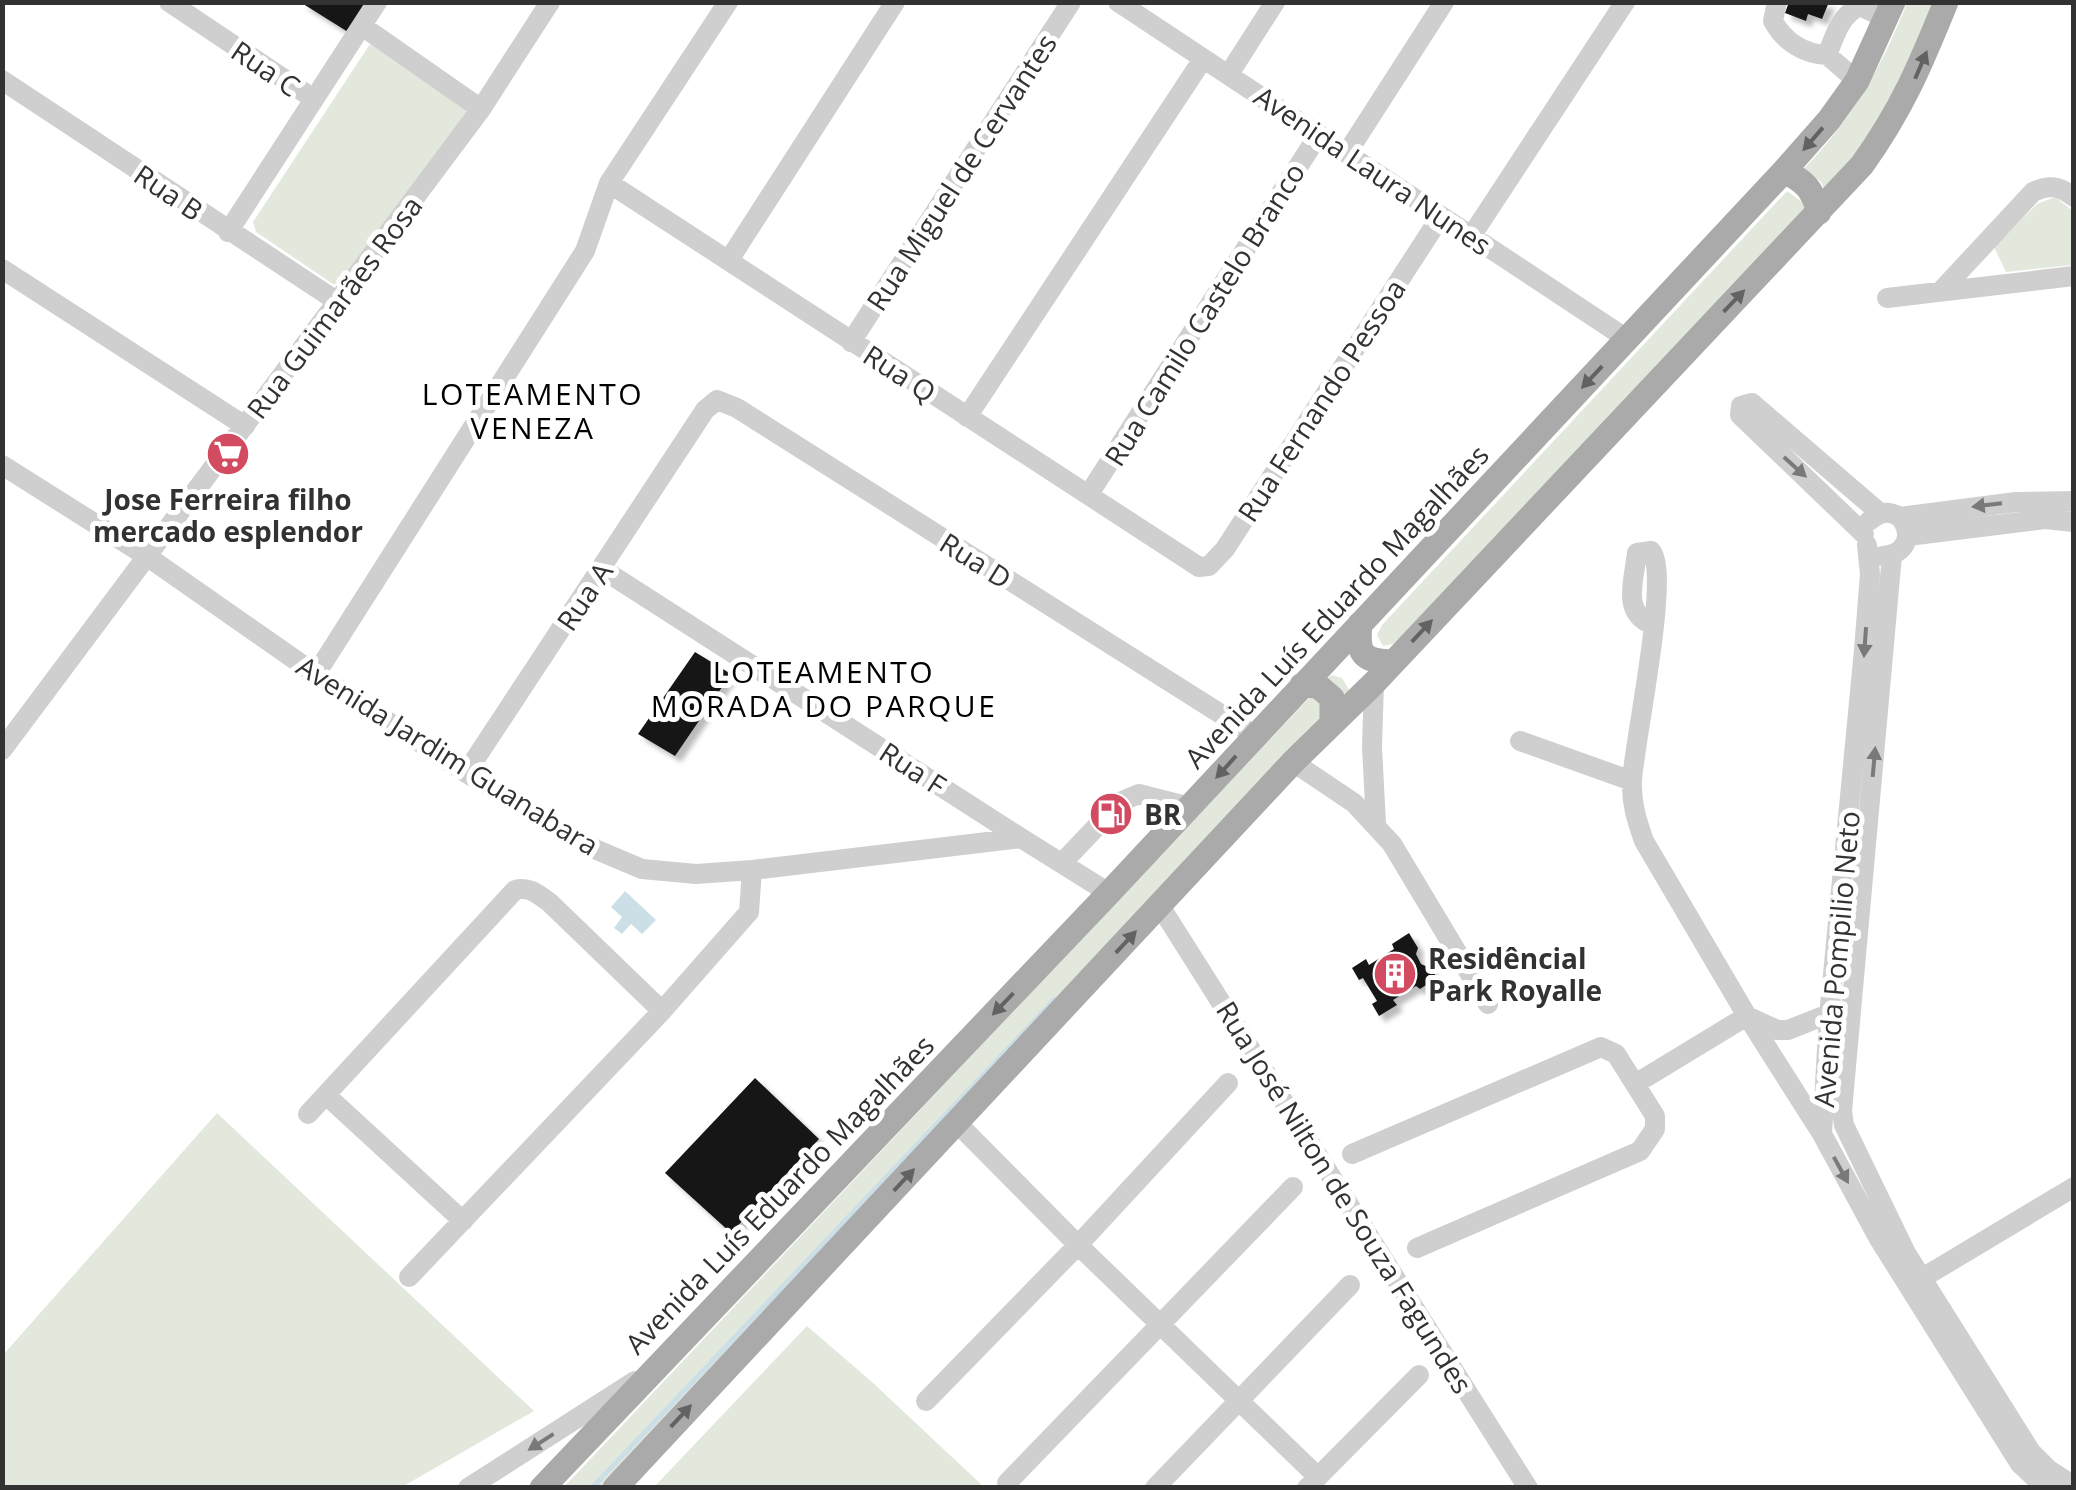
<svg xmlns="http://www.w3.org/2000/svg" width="2076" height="1490" font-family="'Open Sans',sans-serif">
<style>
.green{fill:#e3e8dd}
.water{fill:#ccdfe6}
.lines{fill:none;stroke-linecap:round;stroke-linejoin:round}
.stream{stroke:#ccdfe6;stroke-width:5}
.building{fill:#191919;filter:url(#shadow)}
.minor{stroke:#cfcfcf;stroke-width:20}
.major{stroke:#aaa;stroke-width:25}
.oneway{fill:#626262}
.oneway2{fill:#797979}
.labels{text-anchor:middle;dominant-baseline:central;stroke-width:10;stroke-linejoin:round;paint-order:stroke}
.street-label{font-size:28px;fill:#323232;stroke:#fff}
.poi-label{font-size:28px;font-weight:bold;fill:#323232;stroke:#fff;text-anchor:start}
.neighbourhood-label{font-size:30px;letter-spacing:2.5px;fill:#000;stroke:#fff}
</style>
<defs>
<filter id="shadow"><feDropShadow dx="6" dy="6" stdDeviation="2.5" flood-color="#0004"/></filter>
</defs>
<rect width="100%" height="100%" fill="#fff"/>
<path class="green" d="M 1907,3 L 1940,3 L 1905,86 L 1827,195 L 1821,182 L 1804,169 C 1853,117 1881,69 1907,3 Z
M 370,44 L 472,106 L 343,283 L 333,284 L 256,232 L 253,222 Z
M 1787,191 L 1805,204 L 1804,220 L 1397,643 L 1383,646 L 1377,635 L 1382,625 Z
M 2055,197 L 2073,211 L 2073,265 L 2006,272 L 1994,247 L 2037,204 Z
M 1331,675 L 1342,678 L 1353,696 L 608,1487 L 563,1488 Z
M 217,1113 L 534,1411 L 402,1487 L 3,1487 L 3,1355 Z
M 807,1326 L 872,1382 L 984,1487 L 654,1487 Z"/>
<path class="water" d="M 625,891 L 656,920 L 642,934 L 631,924 L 622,934 L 614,928 L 622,917 L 611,907 Z"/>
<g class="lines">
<path class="stream" d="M 592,1488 L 1054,1000"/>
</g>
<path class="building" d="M 300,2 L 366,2 L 348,32 Z
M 1789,2 L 1829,2 L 1822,19 L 1808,14 L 1806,21 L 1785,13 Z
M 695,652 L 731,674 L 675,756 L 638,734 Z
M 1409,933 L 1418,948 L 1416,954 L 1421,964 L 1432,969 L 1437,978 L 1420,989 L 1416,986 L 1393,1000 L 1397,1005 L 1379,1016 L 1372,1004 L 1377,1001 L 1363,978 L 1359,980 L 1352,968 L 1366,959 L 1369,965 L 1394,949 L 1392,944 Z
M 755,1078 L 819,1139 L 731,1233 L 665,1173 Z"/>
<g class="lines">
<path class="minor" d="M 169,2 L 314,99
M 1118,2 L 1627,339
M 1777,2 L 1773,21 C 1784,41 1803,54 1827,55
M 362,26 L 481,109
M 1229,74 L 1275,2
M 2,80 L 338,302
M 1857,81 L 1827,55 C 1835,36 1840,15 1860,6 L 1887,19
M 1347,153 L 1444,2
M 609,183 L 1199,567 L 1209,566 L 1225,549 L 1441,216
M 228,232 L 377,2
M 1472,235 L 1625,2
M 729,260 L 895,2
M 2,269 L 245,426
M 1940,292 L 2033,192 C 2049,184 2059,186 2074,197
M 1887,298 L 2074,276
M 851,342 L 1071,2
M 967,417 L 1203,59
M 2,465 L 148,557 L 304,666 L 466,773 L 597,850 L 642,869 L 696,874 L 752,870 L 1021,838 L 1109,893
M 1089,494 L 1319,134
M 1869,521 C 1880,512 1887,510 1900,517 L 2016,502 L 2074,501
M 1864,534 L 1740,415 L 1741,406 L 1752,403 L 1880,513
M 1908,536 L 2045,519 L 2074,522
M 1867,545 L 1870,574 L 1864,650 L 1829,1016 L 1822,1134 L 1879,1239 L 2020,1464 L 2046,1488
M 1892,555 L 1842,1111 L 1844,1125 L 1906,1253 L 2031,1452 L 2049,1470 L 2074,1486
M 1882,556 C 1906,555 1914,535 1900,517
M 602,569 L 1021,838
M 1653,625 C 1621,613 1634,581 1637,553 L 1651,551 C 1671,573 1634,742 1632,781 C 1631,803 1637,821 1644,841 L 1747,1016 L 1777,1030 L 1788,1030 L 1836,1011
M 316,674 L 585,251 L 609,183 L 728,2
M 1374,683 L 1372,747 L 1376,824
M 1520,741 L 1632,781
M 2,750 L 481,109 L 550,2
M 1293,762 L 1354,803 L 1392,844 L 1488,1004
M 466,773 L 705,410 L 717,400 L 737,408 L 1254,735
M 1062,863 L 1120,802 L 1139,794 L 1190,807
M 1160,906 L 1528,1488
M 1635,1084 L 1747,1016 L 1822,1134
M 326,1095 L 463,1221
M 308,1114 L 515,890 C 529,886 538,894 549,902 L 662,1011
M 957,1123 L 1078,1245 L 1318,1477
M 1352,1154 L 1601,1047 L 1616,1054 L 1655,1116 L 1655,1129 L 1640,1151 L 1417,1248
M 409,1277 L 662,1011 L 749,912 L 752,870
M 1914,1283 L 2074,1187
M 926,1401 L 1078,1245 L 1228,1083
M 1007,1483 L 1293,1187
M 468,1488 L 635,1381
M 1155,1488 L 1350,1285
M 1307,1488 L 1419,1375"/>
<path class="major" d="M 1784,171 C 1806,182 1812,189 1819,212
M 1360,624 C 1357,654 1362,661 1393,662
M 1302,685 L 1318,686 L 1332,698 L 1332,723
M 542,1488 L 1109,893 L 1784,171 L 1829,120 L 1857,81 L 1893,2
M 615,1488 L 1293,762 L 1374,683 L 1862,165 C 1902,109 1920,66 1946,2"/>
</g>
<defs><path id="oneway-solid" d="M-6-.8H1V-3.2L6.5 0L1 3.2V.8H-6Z" transform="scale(2.5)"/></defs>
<g class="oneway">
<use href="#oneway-solid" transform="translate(1921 65) rotate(-67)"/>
<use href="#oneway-solid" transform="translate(1813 139) rotate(131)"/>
<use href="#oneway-solid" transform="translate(1734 301) rotate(-46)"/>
<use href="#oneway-solid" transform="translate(1592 377) rotate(133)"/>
<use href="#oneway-solid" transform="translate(1422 631) rotate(-47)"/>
<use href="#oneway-solid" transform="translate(1226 767) rotate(132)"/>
<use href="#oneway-solid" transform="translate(1126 942) rotate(-47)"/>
<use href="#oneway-solid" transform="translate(1003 1004) rotate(134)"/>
<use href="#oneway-solid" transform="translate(904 1180) rotate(-47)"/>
<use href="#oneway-solid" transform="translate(681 1416) rotate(-47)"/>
</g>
<g class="oneway2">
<use href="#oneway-solid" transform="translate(1795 467) rotate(42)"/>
<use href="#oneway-solid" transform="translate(1987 505) rotate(173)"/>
<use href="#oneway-solid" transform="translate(1865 642) rotate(94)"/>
<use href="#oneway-solid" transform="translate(1874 762) rotate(-85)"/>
<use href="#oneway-solid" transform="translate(1841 1170) rotate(61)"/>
<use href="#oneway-solid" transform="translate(541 1442) rotate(147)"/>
</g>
<defs>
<g id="supermarket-disc" transform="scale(2.25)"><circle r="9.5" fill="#d24b61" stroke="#fff"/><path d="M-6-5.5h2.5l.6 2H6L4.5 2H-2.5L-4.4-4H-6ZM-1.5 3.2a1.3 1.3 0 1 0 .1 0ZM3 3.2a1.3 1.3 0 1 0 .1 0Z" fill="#fff"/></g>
<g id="fuel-disc" transform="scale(2.25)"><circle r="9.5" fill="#d24b61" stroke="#fff"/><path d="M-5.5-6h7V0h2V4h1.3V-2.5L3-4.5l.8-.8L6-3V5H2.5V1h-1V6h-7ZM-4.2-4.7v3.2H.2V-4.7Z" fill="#fff"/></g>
<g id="building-disc" transform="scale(2.25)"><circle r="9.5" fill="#d24b61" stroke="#fff"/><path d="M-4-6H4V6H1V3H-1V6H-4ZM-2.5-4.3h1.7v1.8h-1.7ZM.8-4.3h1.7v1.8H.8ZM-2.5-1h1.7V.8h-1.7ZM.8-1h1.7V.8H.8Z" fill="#fff"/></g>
</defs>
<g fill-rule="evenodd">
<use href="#supermarket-disc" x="228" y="454"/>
<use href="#fuel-disc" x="1111" y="814"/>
<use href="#building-disc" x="1395" y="974"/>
</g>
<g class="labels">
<g class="street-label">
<text transform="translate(266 68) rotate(34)">Rua C</text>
<text transform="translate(1373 170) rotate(34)">Avenida Laura Nunes</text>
<text transform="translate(961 172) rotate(-57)">Rua Miguel de Cervantes</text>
<text transform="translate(169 192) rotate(34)">Rua B</text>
<text transform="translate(334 307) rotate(-53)">Rua Guimarães Rosa</text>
<text transform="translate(1204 314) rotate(-58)">Rua Camilo Castelo Branco</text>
<text transform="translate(900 373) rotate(33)">Rua Q</text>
<text transform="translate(1321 400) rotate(-57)">Rua Fernando Pessoa</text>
<text transform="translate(976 560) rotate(32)">Rua D</text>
<text transform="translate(584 596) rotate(-56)">Rua A</text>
<text transform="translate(1336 606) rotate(-47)">Avenida Luís Eduardo Magalhães</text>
<text transform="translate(448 755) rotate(32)">Avenida Jardim Guanabara</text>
<text transform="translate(913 768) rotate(33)">Rua F</text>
<text transform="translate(1836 959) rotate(-85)">Avenida Pompilio Neto</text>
<text transform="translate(779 1194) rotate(-46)">Avenida Luís Eduardo Magalhães</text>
<text transform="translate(1345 1197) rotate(58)">Rua José Nilton de Souza Fagundes</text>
</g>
<g class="poi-label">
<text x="228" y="499" text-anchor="middle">Jose Ferreira filho<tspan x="228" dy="32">mercado esplendor</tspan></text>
<text x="1144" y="814">BR</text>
<text x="1428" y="958">Residêncial<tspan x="1428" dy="32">Park Royalle</tspan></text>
</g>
<g class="neighbourhood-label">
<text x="533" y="393">LOTEAMENTO<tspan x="533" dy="34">VENEZA</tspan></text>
<text x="824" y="671">LOTEAMENTO<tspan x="824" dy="34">MORADA DO PARQUE</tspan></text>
</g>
</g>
<rect width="2076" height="1490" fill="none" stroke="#323232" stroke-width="10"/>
</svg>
